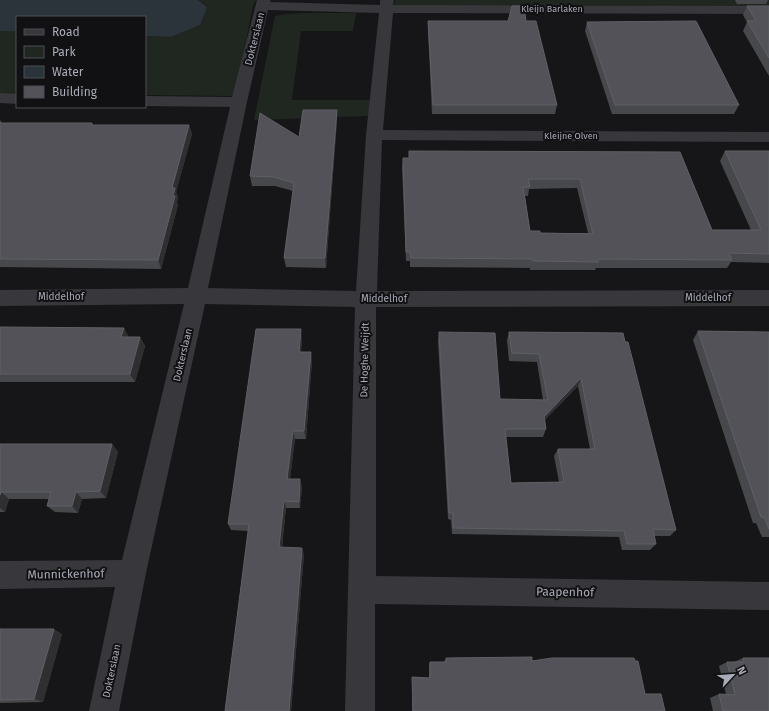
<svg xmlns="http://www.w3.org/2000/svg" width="769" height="711" font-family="'Fira Sans',sans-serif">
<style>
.green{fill:#202721}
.water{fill:#2c343b}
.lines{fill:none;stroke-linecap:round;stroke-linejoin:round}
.minor{fill:#37373c;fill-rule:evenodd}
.wall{fill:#47484c;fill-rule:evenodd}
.shaded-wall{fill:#2f2f32}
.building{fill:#525258;stroke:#5f6066;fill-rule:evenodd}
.labels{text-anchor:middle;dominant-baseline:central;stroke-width:4;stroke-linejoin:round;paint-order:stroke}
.far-street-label{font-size:9px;fill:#a8acb7;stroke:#111012}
.street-label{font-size:10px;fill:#a8acb7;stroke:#111012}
.near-street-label{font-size:12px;fill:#a8acb7;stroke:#111012}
</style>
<rect width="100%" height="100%" fill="#161517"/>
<path class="green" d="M 198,0 L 256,0 L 253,6 L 237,86 L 232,96 L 145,95 L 145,36 L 171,37 L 200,25 L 207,8 L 205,4 Z
M 395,0 L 769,0 L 769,7 L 563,5 L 394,6 Z
M 303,13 L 356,13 L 353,31 L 301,31 L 292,100 L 370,100 L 369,116 L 254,120 L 275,16 L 286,14 Z
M 0,31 L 17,31 L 17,95 L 0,95 Z"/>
<path class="water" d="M 0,0 L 198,0 L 205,5 L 207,8 L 200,25 L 171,37 L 145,36 L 145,17 L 17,17 L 17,31 L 0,31 Z"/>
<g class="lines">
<path class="minor" d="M 257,0 L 271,0 L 270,2 L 380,5 L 380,0 L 394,0 L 393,5 L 769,6 L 769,14 L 393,13 L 383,130 L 769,132 L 769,142 L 382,140 L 377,291 L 769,290 L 769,306 L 376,307 L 376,576 L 769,582 L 769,610 L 375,604 L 375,711 L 345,711 L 355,307 L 205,304 L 146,573 L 119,711 L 89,711 L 115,587 L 0,589 L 0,561 L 122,560 L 184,304 L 0,306 L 0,290 L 188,288 L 230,107 L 145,106 L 145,96 L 232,97 ZM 268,10 L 379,13 L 366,135 L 356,291 L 208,288 L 247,102 Z
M 0,93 L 17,94 L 17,104 L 0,103 Z"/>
</g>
<path class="wall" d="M 735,0 L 768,0 L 766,4 L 737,4 Z
M 747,6 L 769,6 L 769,76 L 743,31 L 747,22 L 743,15 Z
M 428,21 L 526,21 L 557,105 L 555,114 L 432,114 L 428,30 Z
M 587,22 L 739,105 L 734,114 L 612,114 L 585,31 Z
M 337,110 L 337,120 L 326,268 L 286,267 L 284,258 L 293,191 L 275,186 L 252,186 L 250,176 L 299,137 Z
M 0,120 L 2,123 L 92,123 L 93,125 L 189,125 L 192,134 L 176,192 L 178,197 L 177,202 L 178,205 L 161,269 L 0,267 Z
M 725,151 L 769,151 L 769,263 L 731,262 L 727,268 L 596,268 L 595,270 L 530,270 L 530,268 L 410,267 L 410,261 L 406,261 L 402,168 L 403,158 L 680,152 L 712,230 L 751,230 L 720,161 ZM 577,188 L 588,233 L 540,233 L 530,231 L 525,196 L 528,196 L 529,189 Z
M 0,327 L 129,337 L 140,337 L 145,346 L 135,382 L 0,382 Z
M 698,331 L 769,332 L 769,537 L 762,537 L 756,523 L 753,523 L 693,340 Z
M 439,332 L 500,399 L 543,400 L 537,362 L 509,361 L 507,340 L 509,332 L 623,333 L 676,530 L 670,536 L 654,536 L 656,544 L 650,550 L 622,550 L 619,537 L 452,534 L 451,520 L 448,519 L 438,341 ZM 578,386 L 590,449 L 558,449 L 554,456 L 559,482 L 511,483 L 506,437 L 543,437 L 546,429 L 545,420 Z
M 302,338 L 301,352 L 312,360 L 306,439 L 295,439 L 290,479 L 302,487 L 300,508 L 286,508 L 282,547 L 304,554 L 291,711 L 225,711 L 248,531 L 231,530 L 228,524 Z
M 0,444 L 112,444 L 118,452 L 106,498 L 82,499 L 78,513 L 55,512 L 47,506 L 49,499 L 9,499 L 5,512 L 0,512 Z
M 0,629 L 62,634 L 43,702 L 0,703 Z
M 446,658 L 532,661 L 635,661 L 645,694 L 665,711 L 412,711 L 412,677 L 429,678 L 429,665 L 430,662 L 444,662 Z
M 743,658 L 769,711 L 713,711 L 710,698 L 719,694 L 726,694 L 719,666 L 727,662 L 734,662 Z"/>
<path class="shaded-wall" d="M 337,110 L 337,120 L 326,268 L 325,258 Z
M 189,125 L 192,134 L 176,192 L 178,197 L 177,202 L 178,205 L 161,269 L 158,260 L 173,196 L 172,188 Z
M 124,328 L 129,337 L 126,346 L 121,337 Z
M 301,329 L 302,338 L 300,360 L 299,352 Z
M 140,337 L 145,346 L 135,382 L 130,374 Z
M 311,352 L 312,360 L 306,439 L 304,431 Z
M 581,378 L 578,386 L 541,424 L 544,417 Z
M 293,431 L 295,439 L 289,487 L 287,479 Z
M 112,444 L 118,452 L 106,498 L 100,491 Z
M 300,479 L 302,487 L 300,508 L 299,502 Z
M 1,492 L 9,499 L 5,512 L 0,508 L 0,495 Z
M 76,492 L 82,499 L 78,513 L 72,506 Z
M 284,501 L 286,508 L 281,553 L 279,547 Z
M 302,548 L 304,554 L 291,711 L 289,711 Z
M 54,629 L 62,634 L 43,702 L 34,699 Z"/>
<path class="building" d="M 512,6 L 524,6 L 526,21 L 536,21 L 557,105 L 433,105 L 428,21 L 508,21 Z
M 747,6 L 769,6 L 769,58 L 747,21 L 756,21 Z
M 696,21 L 739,105 L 615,105 L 587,22 Z
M 303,110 L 337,110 L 325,258 L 284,258 L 294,183 L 274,177 L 250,176 L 260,113 L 299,137 Z
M 0,123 L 92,123 L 91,125 L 189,125 L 172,188 L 175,188 L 173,196 L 175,196 L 158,260 L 0,259 Z
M 409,151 L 680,152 L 712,230 L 761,230 L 725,151 L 769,151 L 769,254 L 729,253 L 732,260 L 598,259 L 598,262 L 533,261 L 532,259 L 411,258 L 410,252 L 406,252 L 403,158 L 409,158 ZM 528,179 L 580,179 L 593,234 L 540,233 L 540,231 L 530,231 L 523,187 L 530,187 Z
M 0,327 L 124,328 L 121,337 L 140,337 L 130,374 L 0,374 Z
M 256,329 L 301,329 L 299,352 L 311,352 L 304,431 L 293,431 L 287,479 L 300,479 L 299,502 L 284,501 L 279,547 L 302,548 L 289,711 L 225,711 L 249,524 L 228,524 Z
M 698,331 L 769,332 L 769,529 L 764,517 L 761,517 Z
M 439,332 L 495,333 L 500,399 L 548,400 L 539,354 L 512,353 L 509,332 L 623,333 L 625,342 L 628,342 L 676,530 L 653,529 L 656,544 L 627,544 L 624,531 L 453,528 L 453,513 L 449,513 ZM 581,378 L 595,449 L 558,449 L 564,482 L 511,483 L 505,429 L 546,429 L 544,417 Z
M 0,444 L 112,444 L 100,491 L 76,492 L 72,506 L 47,506 L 51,492 L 1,492 L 0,495 Z
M 0,629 L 54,629 L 34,699 L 0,700 Z
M 532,657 L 532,661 L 552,658 L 634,658 L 635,661 L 638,661 L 645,694 L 661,694 L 665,711 L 413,711 L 412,677 L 430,678 L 430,662 L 446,662 L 446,658 Z
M 743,658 L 769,658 L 769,711 L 723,711 L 719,694 L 735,695 L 727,662 L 744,662 Z"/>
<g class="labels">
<g class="far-street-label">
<text x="552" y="9">Kleijn Barlaken</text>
<text x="571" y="136">Kleijne Olven</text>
</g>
<g class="street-label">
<text transform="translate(255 39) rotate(-76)">Dokterslaan</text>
<text x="61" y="297">Middelhof</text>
<text x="708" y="298">Middelhof</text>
<text x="384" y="299">Middelhof</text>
<text transform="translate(183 355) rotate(-77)">Dokterslaan</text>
<text transform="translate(365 360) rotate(-89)">De Hoghe Weijdt</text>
<text transform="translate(112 671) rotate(-78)">Dokterslaan</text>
</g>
<g class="near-street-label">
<text transform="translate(66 574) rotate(-1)">Munnickenhof</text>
<text transform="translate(565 592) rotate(1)">Paapenhof</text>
</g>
</g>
<rect x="16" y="16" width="130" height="92" fill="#111012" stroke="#4d4e54"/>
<rect x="24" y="29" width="20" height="6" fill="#37373c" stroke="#4d4e54"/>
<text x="52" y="36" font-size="12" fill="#a8acb7">Road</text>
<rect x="24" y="46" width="20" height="12" fill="#202721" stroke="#4d4e54"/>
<text x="52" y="56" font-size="12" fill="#a8acb7">Park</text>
<rect x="24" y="66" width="20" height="12" fill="#2c343b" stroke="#4d4e54"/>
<text x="52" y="76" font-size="12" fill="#a8acb7">Water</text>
<rect x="24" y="86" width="20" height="12" fill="#525258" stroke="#4d4e54"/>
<text x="52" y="96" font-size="12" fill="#a8acb7">Building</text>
<g transform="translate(733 675) rotate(64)" stroke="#111012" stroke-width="3" paint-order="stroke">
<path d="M0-3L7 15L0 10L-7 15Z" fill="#a8acb7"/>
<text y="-6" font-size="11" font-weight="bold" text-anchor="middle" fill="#a8acb7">N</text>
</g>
</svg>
